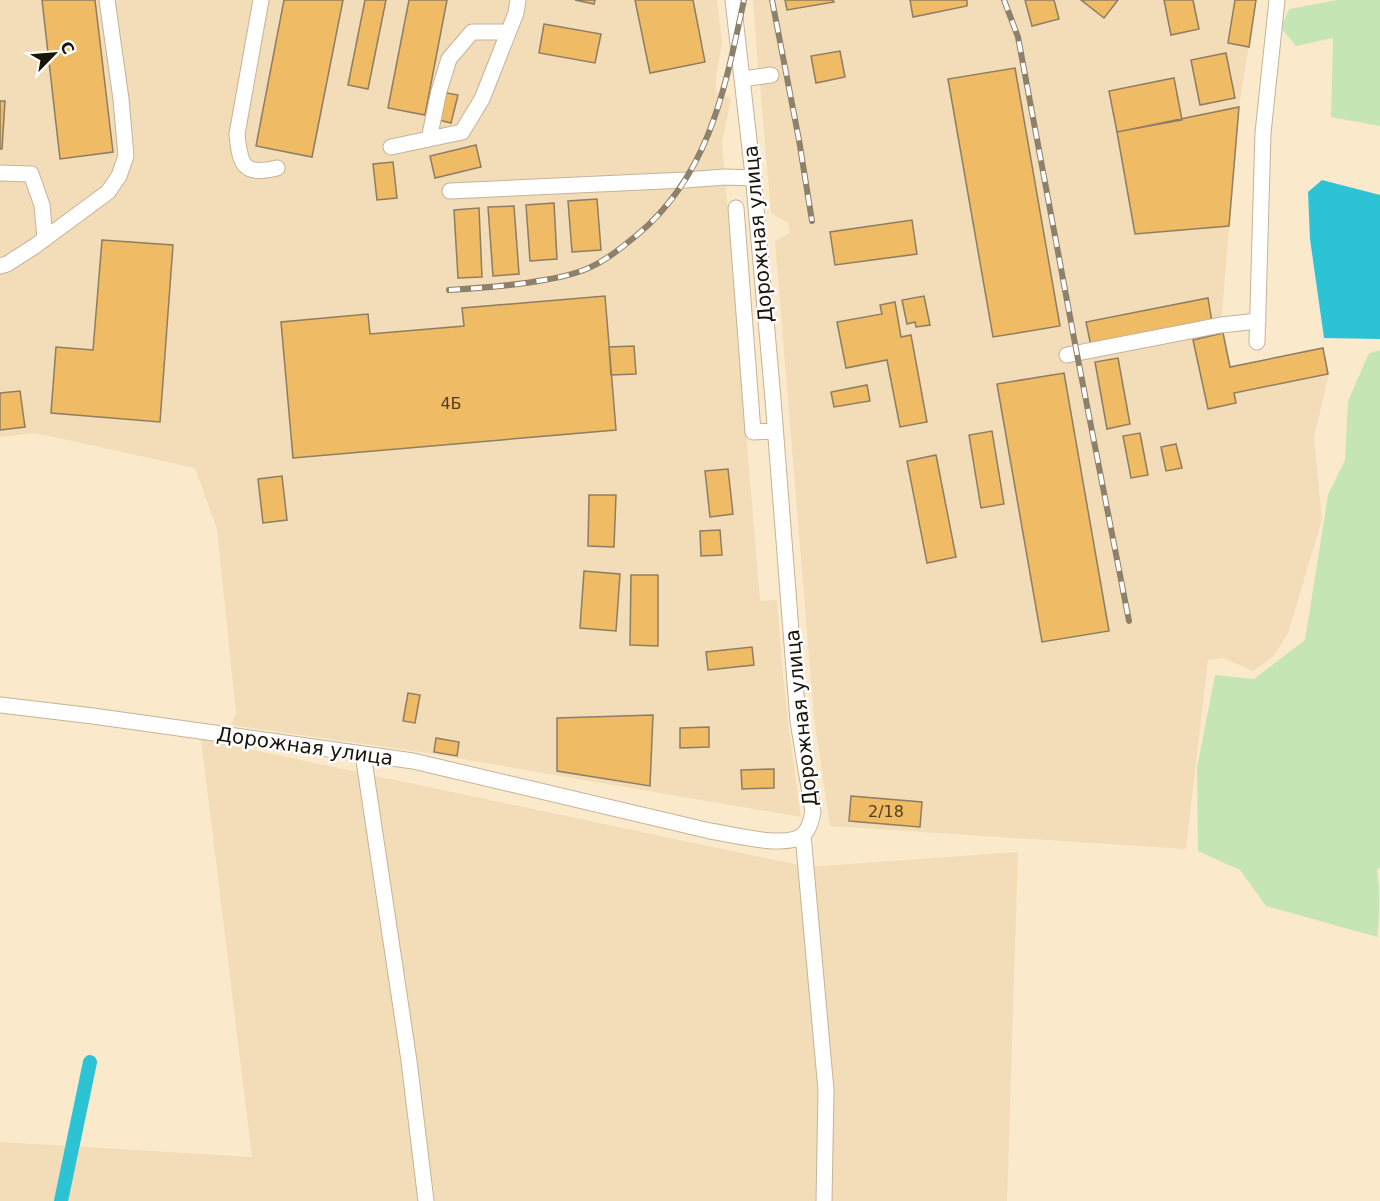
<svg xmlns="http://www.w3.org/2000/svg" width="1380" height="1201" font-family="'DejaVu Sans',sans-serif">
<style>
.built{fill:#f3dcb8}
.green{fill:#c5e6b4}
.water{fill:#2cc4d5}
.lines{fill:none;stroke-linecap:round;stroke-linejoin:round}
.canal{stroke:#2cc4d5;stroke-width:14}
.building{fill:#efbb64;stroke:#8e7d63;stroke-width:1.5}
.minor-casing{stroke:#c5b397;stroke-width:17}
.minor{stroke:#fff;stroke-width:15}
.rail-casing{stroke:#8d816c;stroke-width:6}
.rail{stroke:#fff;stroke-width:4;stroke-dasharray:11;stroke-linecap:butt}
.labels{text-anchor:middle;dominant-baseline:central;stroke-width:5;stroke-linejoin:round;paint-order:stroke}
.number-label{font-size:16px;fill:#4f3e20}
.street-label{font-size:20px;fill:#1a1409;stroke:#fff}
</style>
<rect width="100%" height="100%" fill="#fbe9cc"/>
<path class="built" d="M 0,0 L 717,0 L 722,43 L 716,78 L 716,93 L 731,98 L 722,143 L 760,601 L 777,600 L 782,664 L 788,722 L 801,817 L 421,752 L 231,725 L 236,714 L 217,529 L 195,468 L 35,433 L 0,437 Z
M 753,0 L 1256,0 L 1239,107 L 1221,325 L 1230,367 L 1323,348 L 1329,374 L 1314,437 L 1322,520 L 1288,633 L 1273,657 L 1253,671 L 1223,658 L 1208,660 L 1186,849 L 830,826 L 814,718 L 775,241 L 790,233 L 788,223 L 771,213 L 760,85 L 772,81 L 771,70 L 758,69 Z
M 201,739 L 808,867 L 1018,852 L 1007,1201 L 0,1201 L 0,1142 L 252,1157 Z"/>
<path class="green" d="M 1337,0 L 1380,0 L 1380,126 L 1331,117 L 1333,38 L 1296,46 L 1281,28 L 1289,9 Z
M 1380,350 L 1380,868 L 1377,869 C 1380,890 1380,916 1377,937 L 1266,906 L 1240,870 L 1198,851 L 1197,768 L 1215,675 L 1254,679 L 1305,640 L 1328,495 L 1345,460 L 1348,401 L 1369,353 Z"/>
<path class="water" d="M 1322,180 L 1380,195 L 1380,339 L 1324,338 L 1310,239 L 1308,192 Z"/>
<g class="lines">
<path class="canal" d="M 61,1201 L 90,1062"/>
</g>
<path class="building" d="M 42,0 L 95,0 L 113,152 L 60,159 Z
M 284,0 L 343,0 L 312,157 L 256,146 Z
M 365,0 L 386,0 L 368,89 L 348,85 Z
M 409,0 L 447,0 L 425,115 L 388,108 Z
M 575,0 L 595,0 L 594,4 Z
M 635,0 L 693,0 L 705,62 L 650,73 Z
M 785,0 L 833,0 L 834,2 L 787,10 Z
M 910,0 L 967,0 L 967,6 L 913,17 Z
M 1025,0 L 1054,0 L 1059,19 L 1032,26 Z
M 1081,0 L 1118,0 L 1104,18 Z
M 1164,0 L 1193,0 L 1199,29 L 1171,35 Z
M 1235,0 L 1256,0 L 1249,47 L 1228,43 Z
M 544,24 L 601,34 L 595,63 L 539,53 Z
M 840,51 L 845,77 L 816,83 L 811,56 Z
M 1226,53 L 1235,98 L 1200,105 L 1191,60 Z
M 1015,68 L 1060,326 L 993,337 L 948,79 Z
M 1174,78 L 1182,120 L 1117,132 L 1109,91 Z
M 442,92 L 458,95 L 451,123 L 435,119 Z
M 0,101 L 5,101 L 2,149 L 0,149 Z
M 1239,107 L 1229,226 L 1135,234 L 1117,132 Z
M 476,145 L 481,167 L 435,178 L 430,156 Z
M 393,162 L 397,198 L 377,200 L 373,164 Z
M 597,199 L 601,250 L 572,252 L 568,201 Z
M 554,203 L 557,259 L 530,261 L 526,205 Z
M 514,206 L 519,274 L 493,276 L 488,207 Z
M 479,208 L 482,277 L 458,278 L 454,210 Z
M 912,220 L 917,254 L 835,265 L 830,232 Z
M 102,240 L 173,245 L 160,422 L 51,413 L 56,347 L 93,350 Z
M 605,296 L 616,430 L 293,458 L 281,322 L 368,314 L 370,334 L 464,326 L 462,308 Z
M 924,296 L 930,325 L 916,327 L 915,322 L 907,324 L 902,300 Z
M 1208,298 L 1212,322 L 1091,346 L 1086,322 Z
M 895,302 L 901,337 L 911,335 L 927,422 L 900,427 L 887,360 L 846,368 L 837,322 L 882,314 L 880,305 Z
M 1223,333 L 1230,367 L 1323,348 L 1328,374 L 1234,393 L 1236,403 L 1208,409 L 1193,340 Z
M 634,346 L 636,374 L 611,375 L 609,347 Z
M 1118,358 L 1130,424 L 1107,429 L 1095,362 Z
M 1064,373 L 1109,631 L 1042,642 L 997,384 Z
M 867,385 L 870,401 L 834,407 L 831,392 Z
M 20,391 L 25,427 L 0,430 L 0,393 Z
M 992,431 L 1004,504 L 981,508 L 969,435 Z
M 1140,433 L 1148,475 L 1131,478 L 1123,436 Z
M 1176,444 L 1182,468 L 1166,471 L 1161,447 Z
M 936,455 L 956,557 L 927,563 L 907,461 Z
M 728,469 L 733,514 L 710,517 L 705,471 Z
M 282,476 L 287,520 L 263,523 L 258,479 Z
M 589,495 L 616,495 L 614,547 L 588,546 Z
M 720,530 L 722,555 L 701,556 L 700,531 Z
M 584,571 L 620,574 L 616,631 L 580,628 Z
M 631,575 L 658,575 L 658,646 L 630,645 Z
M 752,647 L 754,665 L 708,670 L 706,652 Z
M 408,693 L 420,695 L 415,723 L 403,721 Z
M 653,715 L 650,786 L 557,771 L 557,718 Z
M 709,727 L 709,747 L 680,748 L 680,728 Z
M 436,738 L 459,742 L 457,756 L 434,752 Z
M 774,769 L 774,788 L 742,789 L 741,770 Z
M 851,796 L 922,802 L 920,827 L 849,821 Z"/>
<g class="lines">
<g class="minor-casing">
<path id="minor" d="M 261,0 L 237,134 C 240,165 243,176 277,168
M 742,79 L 771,75
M 429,139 L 439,91 L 449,59 L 472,32 L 508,32
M 391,147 L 462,132 L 482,99 L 516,13 L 518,0
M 0,173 L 31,174 L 42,205 L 45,239
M 450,191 L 685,180 L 725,177 L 754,178
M 736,208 L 753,432 L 775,431
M 0,266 L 7,264 L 35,246 L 108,192 L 119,176 L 126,156 L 121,99 L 107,0
M 1257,342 L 1263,133 L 1277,0
M 1067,355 L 1221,325 L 1258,321
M 0,705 L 93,716 L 413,761 L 710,831 C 731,834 788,850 804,834 C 810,828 811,820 813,812 L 798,721 L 773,399 L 754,184 L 733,0
M 363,754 L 409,1061 L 426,1201
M 803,835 L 826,1090 L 824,1201"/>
</g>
<use href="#minor" class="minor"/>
<g class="rail-casing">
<path id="rail" d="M 772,0 L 799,140 L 812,221
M 1004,0 L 1018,37 L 1076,349 L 1129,621
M 449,290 C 481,288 512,286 544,280 C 557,278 571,275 584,270 C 604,262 620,249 637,235 C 710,174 725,88 744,0"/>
</g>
<use href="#rail" class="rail"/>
</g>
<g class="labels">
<g class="number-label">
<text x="451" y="403">4Б</text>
<text x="886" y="811">2/18</text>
</g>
<g class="street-label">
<text transform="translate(758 234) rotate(-95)">Дорожная улица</text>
<text transform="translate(801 718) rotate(-96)">Дорожная улица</text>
<text transform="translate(305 746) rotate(8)">Дорожная улица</text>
</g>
</g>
<g transform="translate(54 54) rotate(65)" stroke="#ffffff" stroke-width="4.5" paint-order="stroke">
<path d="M0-4.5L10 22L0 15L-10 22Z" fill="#1a1409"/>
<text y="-9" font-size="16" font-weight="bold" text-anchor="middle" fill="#1a1409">С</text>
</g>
</svg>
